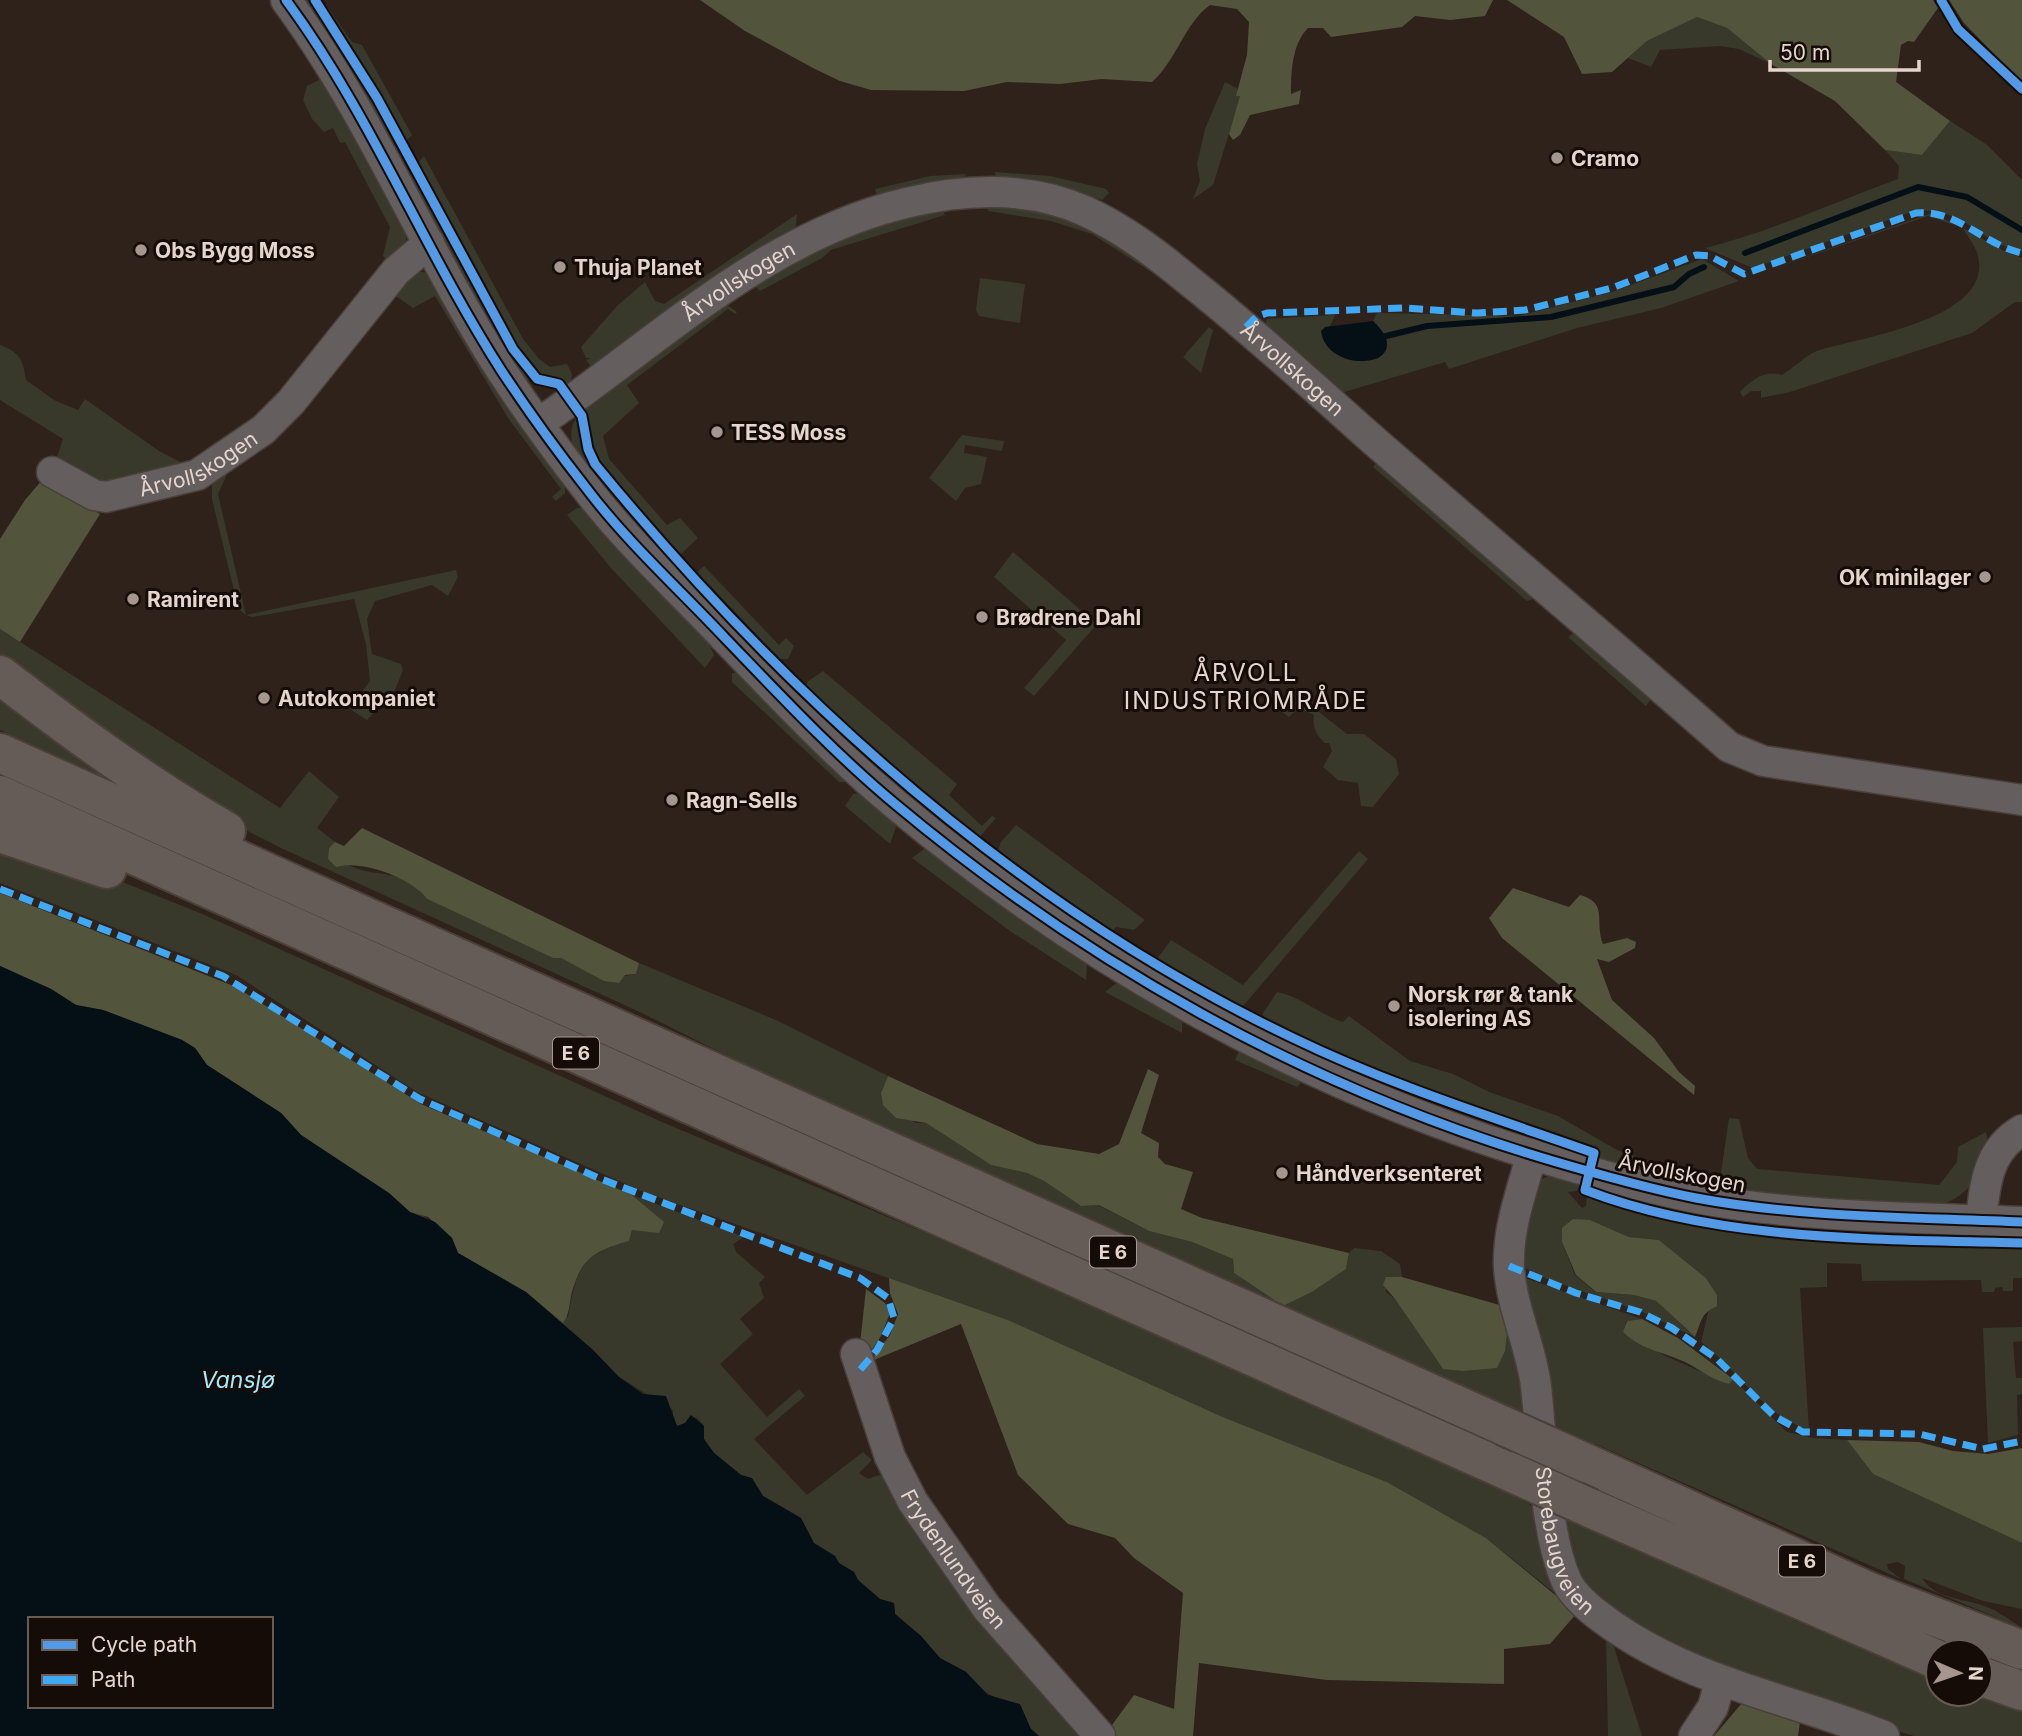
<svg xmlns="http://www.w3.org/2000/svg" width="2022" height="1736" font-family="Inter,sans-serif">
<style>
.green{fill:#38392b}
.forest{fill:#52543b}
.water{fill:#041016;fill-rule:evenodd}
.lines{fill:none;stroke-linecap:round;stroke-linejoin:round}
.stream{stroke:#041016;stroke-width:6}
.minor-casing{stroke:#4a3f39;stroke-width:33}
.highway-casing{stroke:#4a3f39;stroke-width:42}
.minor{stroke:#645e5e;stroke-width:30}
.highway{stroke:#655b57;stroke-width:38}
.highway-bridge-casing{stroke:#4a3f39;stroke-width:42;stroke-linecap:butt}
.highway-bridge{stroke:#655b57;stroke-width:38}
.quiet{stroke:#3fa9f5;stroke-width:7;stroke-dasharray:14 7;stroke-linecap:butt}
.cycleway-casing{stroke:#160c07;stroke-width:13}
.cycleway{stroke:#5399e6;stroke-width:9}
.poi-dot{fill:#a5968f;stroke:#160c07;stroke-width:2.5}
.labels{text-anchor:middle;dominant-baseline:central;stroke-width:6;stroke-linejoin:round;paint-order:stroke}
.shield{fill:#160c07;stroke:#a79992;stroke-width:2}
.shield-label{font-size:19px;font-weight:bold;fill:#e5d5cd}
.poi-label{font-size:21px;font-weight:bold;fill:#e5d5cd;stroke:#160c07;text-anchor:start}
.street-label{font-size:21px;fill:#e5d5cd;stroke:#160c07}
.water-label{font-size:23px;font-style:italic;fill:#a4e9fd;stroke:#160c07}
.quarter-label{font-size:24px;letter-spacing:2px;fill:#e5d5cd;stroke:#160c07}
</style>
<rect width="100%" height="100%" fill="#2e221b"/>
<path class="green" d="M 303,0 L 308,0 C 323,20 389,116 387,134 L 379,126 Z
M 326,5 L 352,42 L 362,45 L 412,135 L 406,141 L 322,6 Z
M 1697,17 L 1727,28 L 1771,64 L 1739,49 L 1720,46 L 1660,50 L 1651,67 L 1628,58 L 1647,41 Z
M 319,80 L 325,81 L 407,233 L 406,241 L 389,262 L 383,256 L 390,227 L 345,142 L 340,143 L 333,128 L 324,132 L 312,119 L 303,100 L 307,86 Z
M 1225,82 L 1238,89 L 1237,96 L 1241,95 L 1213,185 L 1193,199 L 1200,181 L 1197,164 L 1205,129 Z
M 1950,121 L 1986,144 L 2022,180 L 2022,251 C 1978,244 1966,206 1914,211 L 1753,268 L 1705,248 C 1771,232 1834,202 1898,179 L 1899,166 L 1885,150 L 1922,155 Z
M 424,156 L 523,339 L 539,359 L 550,367 L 567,364 L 572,374 L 570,389 L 559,380 C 542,380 533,372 522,359 L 417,164 Z
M 995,172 L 1050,176 L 1106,189 L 1109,193 L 1102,200 L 1040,182 L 996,178 Z
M 411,174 L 514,359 L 529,380 L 524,383 L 408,178 Z
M 966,174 L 964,179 L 877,196 L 875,189 L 930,176 Z
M 987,205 L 1042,212 L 1099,231 L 1186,294 L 1092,234 L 1051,221 L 988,211 Z
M 943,210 L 945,215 L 831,250 L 822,258 L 760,291 L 754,285 L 797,256 L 861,228 Z
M 797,214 L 795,233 L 594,370 L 586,360 L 591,358 L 586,358 L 581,347 L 618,305 L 645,282 L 655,301 L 664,304 Z
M 1929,214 C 1963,223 1989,247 2022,258 L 2022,302 L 2015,302 L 1972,333 L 1790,392 L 1761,398 L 1761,391 L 1751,391 L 1743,397 L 1740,392 C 1753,379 1764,370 1782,375 C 1792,369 1808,354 1817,351 C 1857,338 1994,320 1978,256 C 1976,247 1967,236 1963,228 L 1928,216 L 1760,273 Z
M 1702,259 L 1739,281 L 1661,308 L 1577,328 L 1449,369 L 1445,362 L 1341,393 L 1264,328 L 1267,319 L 1335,315 L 1329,328 L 1377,359 C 1394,344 1387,335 1373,321 L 1377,313 L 1518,316 L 1612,292 Z
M 413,271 L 429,273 L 565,477 L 565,493 L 556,501 L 552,497 L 561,489 L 508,418 L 435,296 L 413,308 L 393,294 Z
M 980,278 L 1025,284 L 1020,323 L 979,316 L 976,310 Z
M 727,305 L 737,312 L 735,314 L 728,309 L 627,385 L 639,403 L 603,436 L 609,459 L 667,525 L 680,518 L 698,538 L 681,554 C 661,540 605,477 595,455 C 587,439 592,422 584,408 Z
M 1209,327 L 1213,330 L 1201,373 L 1183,357 Z
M 0,345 C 20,352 23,360 26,380 L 54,400 L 78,410 L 85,399 L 159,451 L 186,465 L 97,486 L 56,460 L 63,439 L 0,400 Z
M 292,417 L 297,419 L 230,468 L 218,494 L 246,615 L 456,570 L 458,577 L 448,596 L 432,585 L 375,601 L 367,619 L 372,654 L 401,664 L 403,670 L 395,690 L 367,720 L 350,709 L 370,681 L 366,644 L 354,599 L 252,617 C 245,615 242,613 238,607 L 212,499 L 212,483 L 226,464 Z
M 576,419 L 591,465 L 668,555 L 664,559 C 637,529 593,484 574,449 C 570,440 570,425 576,419 Z
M 962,435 L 1004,441 L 1002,451 L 965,445 L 964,453 L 987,457 L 981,484 L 965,488 L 956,501 L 929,478 Z
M 1377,462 L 1535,590 L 1531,600 L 1527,601 L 1373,467 Z
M 577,508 L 587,508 L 706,637 L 714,655 L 705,668 L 611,568 L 567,515 Z
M 1013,552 L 1097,624 L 1034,696 L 1024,688 L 1066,640 L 994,577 Z
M 704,566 L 779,645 L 786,638 L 794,646 L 788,659 L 780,659 L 697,572 Z
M 0,629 L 280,808 L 309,771 L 339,797 L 317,828 L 335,842 L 329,848 C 334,852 339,859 345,863 C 374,881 403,864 427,899 L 553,958 L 561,958 L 604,980 L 636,974 L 639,963 L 776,1020 L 888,1076 L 881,1093 L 915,1123 L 926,1123 L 991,1165 L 1027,1173 L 1044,1181 L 1081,1206 L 1098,1205 L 1149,1231 L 1192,1242 L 1233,1259 L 1234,1273 L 1283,1306 L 1312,1292 L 1346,1269 L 1349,1253 L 1354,1248 L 1381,1251 L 1400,1264 L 1402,1277 L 1386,1277 L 1386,1292 L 1395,1299 L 1443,1369 L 1505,1351 L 1506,1325 L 1533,1418 L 736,1060 L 642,1013 L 281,848 L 224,819 L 0,663 Z
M 1576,631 L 1652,697 L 1646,706 L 1568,637 Z
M 823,671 L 957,784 L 949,795 L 982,826 L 992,816 L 996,818 L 978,839 L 872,748 L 807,687 L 807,682 Z
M 732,673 L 739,673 L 848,782 L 839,782 L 732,682 Z
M 0,690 L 128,788 L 0,730 Z
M 1290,690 L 1301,692 L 1315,709 L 1347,734 L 1364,734 L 1396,759 L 1399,774 L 1373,807 L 1361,806 L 1358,783 L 1338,780 L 1323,767 L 1332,751 L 1329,743 L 1325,743 C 1316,735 1312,727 1314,715 L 1298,708 L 1289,717 L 1274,706 Z
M 799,694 L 805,695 L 884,770 L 965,840 L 956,839 L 859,756 Z
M 862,793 L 893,815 L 896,827 L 890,844 L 845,806 L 853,794 Z
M 1016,825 L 1145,920 L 1134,930 L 1116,927 L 1111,932 L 997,853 L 1001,842 Z
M 0,842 L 100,873 L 200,913 L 662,1122 L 928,1234 L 1495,1487 L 1529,1504 L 1537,1512 L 1561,1598 L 1486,1538 L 1387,1482 L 1225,1418 L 1008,1320 L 644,1192 L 417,1092 L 236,975 L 0,883 Z
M 928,846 L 1082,956 L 1087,964 L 1086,980 L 1010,931 L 912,858 Z
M 1359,851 L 1368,859 L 1244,1005 L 1239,1007 L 1168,969 L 1157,959 L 1171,940 L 1243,985 Z
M 1119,981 L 1182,1017 L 1182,1033 L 1105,992 Z
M 1277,992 C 1300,996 1320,1015 1343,1022 L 1349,1016 L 1410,1061 L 1453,1074 L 1489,1092 L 1558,1116 L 1617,1150 L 1676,1170 L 1677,1178 L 1673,1182 L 1596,1159 L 1597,1153 L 1590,1147 C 1481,1117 1376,1072 1273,1024 L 1262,1015 Z
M 1265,1031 L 1347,1068 L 1586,1155 L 1585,1159 C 1475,1124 1365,1088 1265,1031 Z
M 1240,1049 L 1297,1075 L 1300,1084 L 1297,1087 L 1235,1060 Z
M 207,1065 L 568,1317 C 577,1268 580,1255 629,1241 L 632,1230 L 663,1222 L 632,1195 L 744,1237 L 733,1244 L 736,1252 L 765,1277 L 759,1283 L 764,1298 L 740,1319 L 753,1334 L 720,1364 L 767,1417 L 799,1389 L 805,1396 L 754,1439 L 807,1495 L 863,1452 L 872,1460 L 859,1473 L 868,1479 L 879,1475 L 893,1478 L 1093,1736 L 1039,1736 L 995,1697 L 985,1692 L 966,1672 L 940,1658 L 921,1636 L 895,1614 L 894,1603 L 880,1599 L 858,1580 L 854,1572 L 839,1563 L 835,1556 L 813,1543 L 801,1518 L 763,1496 L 752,1479 L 741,1475 L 714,1453 L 704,1439 L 704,1426 L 697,1418 L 689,1417 L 686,1423 L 677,1426 L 673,1419 L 673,1410 L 619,1377 L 592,1349 Z
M 1729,1118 L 1739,1119 L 1748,1158 L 1757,1169 L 1939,1185 L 1957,1162 L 1958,1147 L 1986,1132 C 1994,1165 1967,1200 1936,1206 L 1726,1191 L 1720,1180 Z
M 1555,1174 L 1581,1182 L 1577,1191 L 1568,1192 L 1582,1208 L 1586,1206 L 1587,1196 L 1644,1213 L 1742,1229 L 1866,1240 L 1880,1245 L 1905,1242 L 2022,1247 L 2022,1278 L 2013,1278 L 2013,1291 L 2003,1291 L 2002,1287 L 1995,1288 L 1994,1292 L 1982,1292 L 1981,1280 L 1862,1281 L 1861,1264 L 1827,1263 L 1827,1287 L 1800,1288 L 1809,1430 C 1765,1417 1737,1369 1701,1342 L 1709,1309 L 1717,1305 L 1717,1295 L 1706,1278 L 1659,1240 L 1629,1237 L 1590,1220 L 1562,1228 L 1562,1242 L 1575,1275 L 1595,1292 L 1634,1295 L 1656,1301 C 1669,1313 1682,1324 1695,1337 L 1642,1312 L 1547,1279 L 1520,1265 L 1536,1181 Z
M 1525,1278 L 1642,1319 L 1626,1321 L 1624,1332 L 1663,1355 L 1729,1384 L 1733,1379 L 1787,1432 L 1813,1438 L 1847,1440 L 1873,1474 L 2022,1543 L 2022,1609 L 1983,1601 L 1922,1578 C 1937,1602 1972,1598 1994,1610 C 2002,1615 2016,1623 2022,1628 L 1904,1579 L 1905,1566 L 1898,1562 L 1887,1564 L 1888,1569 L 1901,1579 L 1548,1423 Z
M 2022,1327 L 2022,1341 L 2013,1342 L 2016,1378 L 2022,1378 L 2022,1394 L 2017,1395 L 2018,1435 L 1988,1443 L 1983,1328 Z
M 1556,1515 L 1819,1631 L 1938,1680 L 1938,1694 L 1975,1694 L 2022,1711 L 2022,1736 L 1914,1736 L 1813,1704 L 1661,1646 L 1573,1581 Z
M 1606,1636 L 1614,1647 L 1642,1736 L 1608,1736 Z"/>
<path class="forest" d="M 700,0 L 1493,0 L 1485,16 L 1450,20 L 1415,16 L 1402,27 L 1331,37 L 1323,28 L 1308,28 C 1292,44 1291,72 1291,94 L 1301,90 L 1299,104 L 1250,115 L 1240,135 L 1233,140 L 1229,134 L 1240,96 L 1236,96 L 1247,55 L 1249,22 L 1237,9 L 1210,5 C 1184,24 1177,60 1152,82 L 1102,79 L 1060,84 L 1007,82 L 964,91 L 871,90 L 840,81 L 813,68 L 745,31 Z
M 1507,0 L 1933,0 L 1938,8 L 1914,42 L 1908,41 L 1901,45 L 1896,82 L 1950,121 L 1922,155 L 1885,150 L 1835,101 L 1771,64 L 1727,28 L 1697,17 L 1647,41 L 1612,72 L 1582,74 L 1564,37 Z
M 1949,0 L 2022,0 L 2022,83 L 1964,23 Z
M 43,479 L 100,514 L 20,642 L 0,629 L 0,539 L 25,500 Z
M 362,828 L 639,963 L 636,974 L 625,975 L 619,983 L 604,981 L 561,958 L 553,958 L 427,899 C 413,878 360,859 336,867 L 328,859 L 329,848 L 335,842 L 344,846 Z
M 1513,888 L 1569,907 L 1580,895 C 1609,903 1594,921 1603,944 L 1627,938 L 1636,942 L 1635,948 L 1609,962 L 1597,959 L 1612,1000 L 1654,1038 L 1679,1072 L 1695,1086 L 1694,1095 L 1502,938 L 1489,918 Z
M 0,893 L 236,987 L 421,1104 L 632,1195 L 664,1222 L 659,1233 L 632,1230 L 629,1241 C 595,1251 582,1257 572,1292 C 569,1303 570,1314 563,1323 L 526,1292 L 458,1253 L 452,1238 L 428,1217 L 410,1212 L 389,1193 L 301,1135 L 281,1113 L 207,1065 L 195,1048 L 182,1040 L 103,1010 L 76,1005 L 51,989 L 0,966 Z
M 1148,1069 L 1159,1075 L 1141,1133 L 1159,1143 L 1158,1157 L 1165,1164 L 1193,1172 L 1181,1209 L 1202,1218 L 1349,1253 L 1346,1269 L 1312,1292 L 1283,1306 L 1234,1273 L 1233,1259 L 1192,1242 L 1149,1231 L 1099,1205 L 1081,1206 L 1044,1181 L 1027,1173 L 991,1165 L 926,1123 L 896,1118 L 883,1105 L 881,1093 L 888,1076 L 1037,1144 L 1099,1154 L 1119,1144 Z
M 1573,1219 L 1590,1220 L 1629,1237 L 1659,1240 L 1706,1278 L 1717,1295 L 1717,1306 C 1700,1314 1702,1321 1695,1337 C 1682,1324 1669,1313 1656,1301 L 1634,1295 L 1596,1292 L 1576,1275 L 1562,1242 L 1562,1228 Z
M 1386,1277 L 1402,1277 L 1510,1308 L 1505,1351 L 1497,1368 L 1463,1371 L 1443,1369 L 1395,1299 L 1383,1285 Z
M 889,1278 L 1008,1320 L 1225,1418 L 1387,1482 L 1486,1538 L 1577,1613 L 1550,1644 L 1504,1649 L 1504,1684 L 1327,1680 L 1199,1663 L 1193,1736 L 1109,1736 L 1106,1733 L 1134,1695 L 1174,1709 L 1183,1593 L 1134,1558 L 1115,1538 L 1068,1524 L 1018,1475 L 961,1324 L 869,1362 L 890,1335 L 898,1314 L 890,1293 Z
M 866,1289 L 885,1303 L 890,1313 L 881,1336 L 865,1361 L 860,1344 Z
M 1642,1319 L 1678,1338 L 1733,1379 L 1729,1384 C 1713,1380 1703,1372 1689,1364 C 1666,1352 1642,1351 1623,1332 L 1627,1321 Z
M 1847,1440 L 1919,1442 L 1953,1451 L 1988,1454 L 2022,1448 L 2022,1543 L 1873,1474 Z
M 1742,1703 L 1800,1722 L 1798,1736 L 1714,1736 Z"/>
<path class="water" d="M 1373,321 C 1422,368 1327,377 1321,331 L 1325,327 Z
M 0,966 L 51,989 L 76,1005 L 103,1010 L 182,1040 L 195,1048 L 207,1065 L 281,1113 L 301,1135 L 389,1193 L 410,1212 L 435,1222 L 452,1238 L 458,1253 L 526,1292 L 592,1349 L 619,1377 L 643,1394 L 666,1396 L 677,1426 L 685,1423 L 691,1415 L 704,1426 L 704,1439 L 714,1453 L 741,1475 L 752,1478 L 763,1496 L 801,1518 L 814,1543 L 835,1556 L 839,1563 L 854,1572 L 858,1580 L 880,1599 L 894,1603 L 895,1614 L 921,1636 L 940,1658 L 966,1672 L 988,1695 L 1020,1704 L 1031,1729 L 1039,1736 L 0,1736 ZM 30,1619 L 271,1619 L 271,1706 L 30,1706 Z"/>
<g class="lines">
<path class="stream" d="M 1745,253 L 1918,187 L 1967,197 L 2022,230
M 1382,337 L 1427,326 L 1551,317 L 1674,287 L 1689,274 L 1704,267"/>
<g class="minor-casing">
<g id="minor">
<path d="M 286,0 C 371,115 424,250 501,370 C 528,411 557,451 587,489 C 628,543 679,589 725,638 C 779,694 834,753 894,803 C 1085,963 1305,1086 1543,1158 C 1593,1173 1645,1188 1696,1198 C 1803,1218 1914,1217 2022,1222"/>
<path id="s1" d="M 539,423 C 655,344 765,236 906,203 C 964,189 1029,186 1085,211 C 1126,230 1159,256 1193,284 C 1252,331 1308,382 1364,432 C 1485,538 1609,641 1729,747 L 1763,761 L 2022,800"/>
<path id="s2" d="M 52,472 L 94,495 L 106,497 L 197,475 L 263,430 L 291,402 L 396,271 L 429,243"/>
<path id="s3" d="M 1532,1154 C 1522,1190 1507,1230 1509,1268 C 1512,1309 1531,1346 1536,1386 C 1542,1441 1545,1531 1566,1580 C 1573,1596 1592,1611 1606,1621 C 1689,1682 1790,1698 1884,1736"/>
<path d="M 1981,1220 C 1985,1183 1988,1150 2022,1130"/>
<path id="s4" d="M 856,1354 L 890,1457 L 913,1502 L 987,1608 L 1100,1736"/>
<path d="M 1694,1736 L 1713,1707 L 1720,1682"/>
</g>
</g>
<g class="highway-casing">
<path id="highway" d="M 0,675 C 73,731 146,785 226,831
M 0,753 L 1504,1426
M 0,795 L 1508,1471
M 0,833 L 107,869
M 1586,1463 L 1870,1592 L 2022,1650
M 1590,1508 L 1938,1660
M 1980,1676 L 2022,1691"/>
</g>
<use href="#minor" class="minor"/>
<use href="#highway" class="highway"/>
<g class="highway-bridge-casing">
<path id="highway-bridge" d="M 1504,1426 L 1586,1463
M 1508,1471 L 1590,1508"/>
</g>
<use href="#highway-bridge" class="highway-bridge"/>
<path class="quiet" d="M 1246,327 L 1256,317 L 1267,313 L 1405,308 L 1477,313 L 1525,310 L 1612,288 L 1696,255 L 1710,256 L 1744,274 L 1916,213 C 1958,209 1983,245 2022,253
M 0,889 L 223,976 L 420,1099 L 601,1179 L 860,1278 L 888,1298 L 894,1318 L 877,1350 L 860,1370
M 1509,1266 L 1576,1293 L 1640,1312 L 1672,1328 L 1717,1359 L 1774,1416 L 1803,1432 L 1919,1434 L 1983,1449 L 2022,1441"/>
<g class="cycleway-casing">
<path id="cycleway" d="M 286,0 C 371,115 424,250 501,370 C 528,411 557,451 587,489 C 628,543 679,589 725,638 C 779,694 834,753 894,803 C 1085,963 1305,1086 1543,1158 C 1593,1173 1645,1188 1696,1198 C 1803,1218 1914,1217 2022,1222
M 315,0 L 377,98 L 513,349 L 537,379 L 559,384 L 582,416 L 588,449 L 595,464 C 787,698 1018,907 1293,1038 C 1390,1085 1492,1117 1594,1153 L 1585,1190 C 1720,1242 1880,1239 2022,1243
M 1941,0 L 1958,29 L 2022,89"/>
</g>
<use href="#cycleway" class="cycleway"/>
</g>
<g class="poi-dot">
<circle cx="1557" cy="158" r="7"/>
<circle cx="141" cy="250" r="7"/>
<circle cx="560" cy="267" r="7"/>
<circle cx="717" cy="432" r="7"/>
<circle cx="1985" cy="577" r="7"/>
<circle cx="133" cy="599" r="7"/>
<circle cx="982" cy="617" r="7"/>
<circle cx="264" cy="698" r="7"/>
<circle cx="672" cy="800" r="7"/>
<circle cx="1394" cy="1006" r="7"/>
<circle cx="1282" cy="1173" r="7"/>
</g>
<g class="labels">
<g class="shield">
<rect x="553" y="1037.5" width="46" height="31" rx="5"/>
<rect x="1090" y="1236.5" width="46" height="31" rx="5"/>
<rect x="1779" y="1545.5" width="46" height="31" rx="5"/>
</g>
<g class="shield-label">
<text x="576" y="1053">E 6</text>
<text x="1113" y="1252">E 6</text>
<text x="1802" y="1561">E 6</text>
</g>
<g class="poi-label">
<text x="1571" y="158">Cramo</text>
<text x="155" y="250">Obs Bygg Moss</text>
<text x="574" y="267">Thuja Planet</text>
<text x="731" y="432">TESS Moss</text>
<text x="1971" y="577" text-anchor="end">OK minilager</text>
<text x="147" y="599">Ramirent</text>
<text x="996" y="617">Brødrene Dahl</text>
<text x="278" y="698">Autokompaniet</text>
<text x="686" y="800">Ragn-Sells</text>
<text x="1408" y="994">Norsk rør &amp; tank<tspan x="1408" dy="24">isolering AS</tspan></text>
<text x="1296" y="1173">Håndverksenteret</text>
</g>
<g class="street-label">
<text stroke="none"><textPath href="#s1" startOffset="245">Årvollskogen</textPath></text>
<text stroke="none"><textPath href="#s1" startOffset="875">Årvollskogen</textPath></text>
<text stroke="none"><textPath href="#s2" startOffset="159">Årvollskogen</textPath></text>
<text transform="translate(1682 1173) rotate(11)">Årvollskogen</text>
<text stroke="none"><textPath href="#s3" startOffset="397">Storebaugveien</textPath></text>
<text stroke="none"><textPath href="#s4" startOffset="229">Frydenlundveien</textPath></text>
</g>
<g class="water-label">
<text x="238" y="1380">Vansjø</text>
</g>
<g class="quarter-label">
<text x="1246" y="672">ÅRVOLL<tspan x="1246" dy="28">INDUSTRIOMRÅDE</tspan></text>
</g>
</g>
<rect x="28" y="1617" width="245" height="91" fill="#160c07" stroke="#695c56" stroke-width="2"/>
<rect x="42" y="1640" width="35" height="10" fill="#5399e6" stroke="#695c56" stroke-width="2"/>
<text x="91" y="1652" font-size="21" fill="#e5d5cd">Cycle path</text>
<rect x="42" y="1675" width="35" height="10" fill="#3fa9f5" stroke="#695c56" stroke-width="2"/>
<text x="91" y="1687" font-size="21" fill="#e5d5cd">Path</text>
<g transform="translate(1959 1673) rotate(92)"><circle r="33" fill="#160c07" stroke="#695c56" stroke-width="2"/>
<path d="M0-5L12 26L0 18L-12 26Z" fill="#a5968f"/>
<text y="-10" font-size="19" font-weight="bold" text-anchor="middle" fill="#e5d5cd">N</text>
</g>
<path d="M1770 60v10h149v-10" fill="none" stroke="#e5d5cd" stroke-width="3.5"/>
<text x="1780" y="60" font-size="21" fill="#e5d5cd" stroke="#160c07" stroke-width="5" paint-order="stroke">50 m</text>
</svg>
